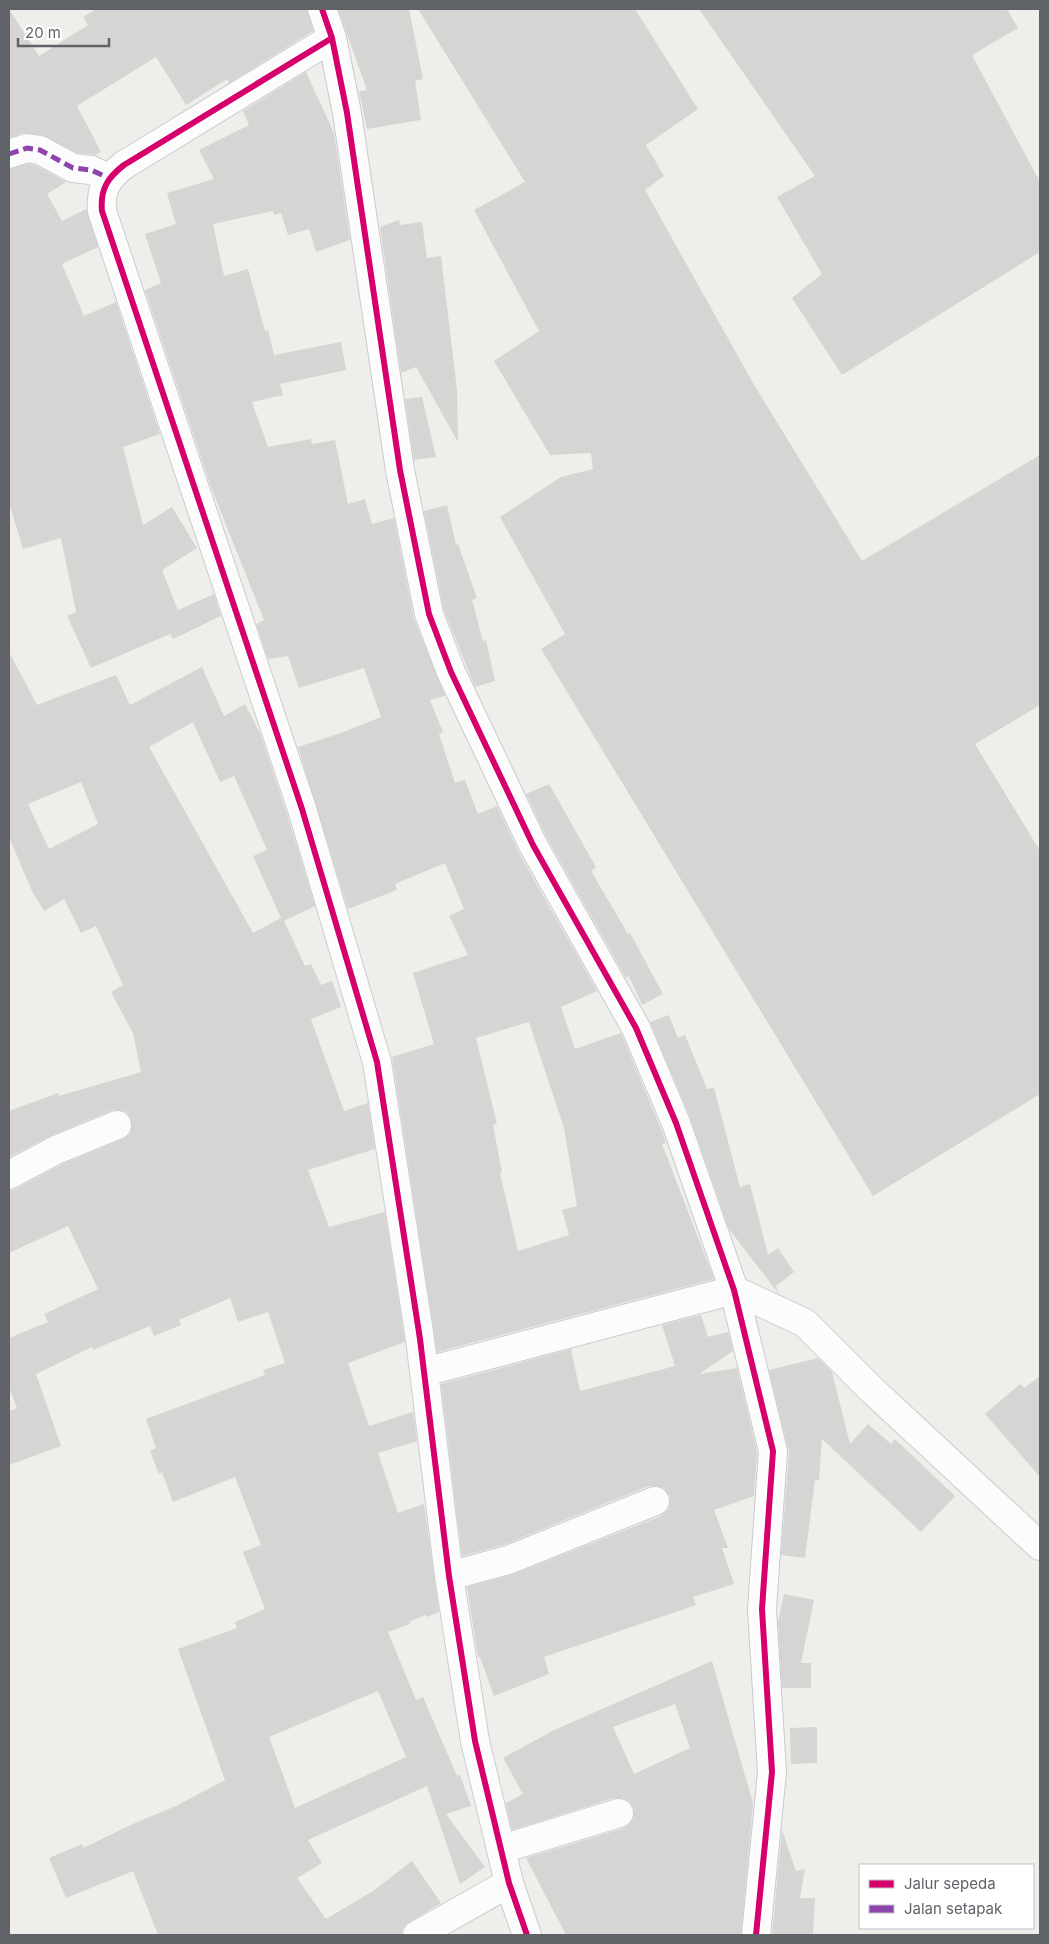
<svg xmlns="http://www.w3.org/2000/svg" width="1049" height="1944" font-family="Inter,sans-serif">
<style>
.building{fill:#d6d5d3;fill-rule:evenodd}
.lines{fill:none;stroke-linecap:round;stroke-linejoin:round}
.street-casing{stroke:#cbcccc;stroke-width:30}
.secondary-casing{stroke:#cacacb;stroke-width:30}
.street{stroke:#fdfcfc;stroke-width:28}
.secondary{stroke:#fdfcfc;stroke-width:28}
.quiet{stroke:#8e44ad;stroke-width:5;stroke-dasharray:10 5;stroke-linecap:butt}
.cycleway-casing{stroke:#fff;stroke-width:9}
.cycleway{stroke:#d6006c;stroke-width:6}
</style>
<rect width="100%" height="100%" fill="#efeeea"/>
<path class="building" d="M 9,9 L 39,56 L 88,25 L 83,17 L 96,9 L 307,9 L 313,31 L 229,83 L 227,79 L 186,105 L 156,57 L 77,106 L 101,152 L 95,155 L 78,153 L 42,135 L 22,133 L 9,138 Z
M 338,9 L 409,9 L 423,79 L 415,81 L 421,120 L 367,129 L 359,91 L 367,90 Z
M 418,9 L 635,9 L 698,109 L 646,145 L 664,176 L 645,190 L 753,383 L 862,561 L 1040,455 L 1040,705 L 975,744 L 1040,851 L 1040,1094 L 873,1196 L 541,649 L 565,634 L 500,517 L 561,477 L 593,469 L 591,453 L 550,455 L 494,361 L 539,331 L 474,210 L 525,182 Z
M 699,9 L 1007,9 L 1018,28 L 972,55 L 1040,182 L 1040,252 L 842,375 L 792,298 L 822,274 L 777,197 L 815,176 Z
M 306,72 L 334,133 L 350,240 L 316,252 L 309,229 L 288,235 L 281,213 L 274,215 L 273,211 L 213,224 L 224,276 L 248,269 L 265,331 L 268,330 L 274,355 L 341,342 L 346,370 L 280,384 L 283,395 L 252,402 L 268,447 L 311,439 L 312,444 L 335,440 L 348,504 L 365,499 L 372,524 L 394,518 L 414,619 L 445,696 L 430,700 L 443,732 L 439,734 L 455,783 L 465,780 L 478,814 L 497,806 L 519,853 L 597,991 L 561,1007 L 575,1049 L 621,1033 L 622,1035 L 661,1129 L 666,1143 L 662,1144 L 714,1279 L 437,1352 L 392,1057 L 434,1044 L 413,973 L 468,955 L 449,916 L 464,909 L 445,863 L 395,884 L 397,890 L 348,909 L 298,747 L 341,733 L 381,717 L 364,668 L 299,688 L 288,656 L 268,659 L 256,624 L 264,620 L 211,487 L 145,290 L 161,283 L 145,234 L 176,224 L 167,193 L 214,179 L 199,150 L 249,125 L 243,111 ZM 529,1022 L 564,1128 L 577,1206 L 562,1210 L 569,1235 L 518,1251 L 500,1173 L 502,1172 L 493,1125 L 497,1124 L 476,1038 Z
M 28,164 L 35,165 L 66,182 L 47,194 L 62,221 L 86,209 L 98,247 L 62,264 L 84,316 L 116,302 L 160,434 L 123,447 L 143,525 L 172,507 L 197,548 L 162,570 L 178,610 L 214,594 L 221,616 L 173,639 L 170,634 L 91,668 L 67,616 L 76,612 L 61,538 L 23,549 L 9,503 L 9,169 Z
M 399,220 L 400,225 L 422,222 L 427,258 L 441,256 L 457,390 L 458,442 L 416,367 L 401,373 L 380,227 Z
M 422,397 L 436,457 L 414,460 L 405,399 Z
M 447,505 L 456,545 L 458,544 L 477,598 L 472,600 L 483,641 L 486,640 L 495,681 L 475,687 L 444,610 L 424,511 Z
M 9,652 L 37,705 L 116,675 L 130,705 L 202,667 L 224,716 L 245,704 L 260,733 L 287,814 L 315,906 L 284,921 L 305,966 L 311,964 L 321,985 L 332,981 L 341,1007 L 311,1019 L 344,1111 L 368,1103 L 375,1149 L 308,1170 L 329,1227 L 385,1212 L 405,1342 L 348,1363 L 369,1426 L 413,1412 L 417,1441 L 378,1453 L 398,1513 L 424,1504 L 439,1612 L 427,1617 L 425,1615 L 409,1622 L 410,1624 L 388,1632 L 416,1700 L 423,1697 L 457,1776 L 460,1775 L 471,1806 L 446,1814 L 485,1867 L 460,1884 L 427,1786 L 308,1840 L 322,1863 L 297,1878 L 326,1919 L 373,1891 L 412,1861 L 441,1903 L 409,1922 L 403,1928 L 401,1935 L 158,1935 L 133,1871 L 66,1898 L 49,1858 L 82,1844 L 83,1848 L 135,1823 L 176,1806 L 225,1780 L 178,1649 L 237,1628 L 235,1622 L 265,1609 L 243,1552 L 261,1545 L 235,1477 L 173,1502 L 162,1472 L 159,1474 L 150,1451 L 156,1448 L 146,1419 L 265,1375 L 263,1370 L 285,1363 L 268,1312 L 238,1322 L 230,1298 L 179,1320 L 181,1325 L 154,1336 L 150,1326 L 93,1350 L 92,1347 L 36,1374 L 61,1446 L 9,1465 L 9,1411 L 17,1408 L 9,1387 L 9,1338 L 48,1322 L 44,1314 L 98,1289 L 68,1226 L 9,1253 L 9,1191 L 16,1189 L 63,1164 L 123,1139 L 130,1134 L 132,1127 L 131,1119 L 126,1112 L 119,1110 L 112,1110 L 50,1136 L 9,1157 L 9,1111 L 58,1093 L 59,1096 L 141,1072 L 133,1033 L 111,992 L 123,985 L 96,926 L 81,933 L 64,899 L 44,911 L 32,891 L 9,837 ZM 193,722 L 220,782 L 234,776 L 267,850 L 253,856 L 281,918 L 253,933 L 149,747 ZM 81,782 L 98,824 L 49,849 L 28,804 ZM 378,1691 L 406,1757 L 295,1808 L 269,1737 Z
M 549,784 L 596,867 L 591,871 L 628,934 L 630,933 L 663,994 L 642,1005 L 629,976 L 626,978 L 547,838 L 526,794 Z
M 669,1015 L 678,1038 L 685,1035 L 707,1089 L 714,1088 L 740,1187 L 750,1184 L 768,1255 L 778,1248 L 794,1272 L 776,1286 L 778,1293 L 729,1229 L 690,1117 L 650,1022 Z
M 701,1315 L 708,1337 L 728,1332 L 733,1351 L 699,1374 L 737,1368 L 757,1452 L 754,1496 L 714,1510 L 728,1548 L 722,1548 L 734,1584 L 693,1597 L 696,1605 L 544,1657 L 549,1674 L 494,1696 L 480,1657 L 478,1657 L 467,1587 L 514,1574 L 661,1516 L 668,1510 L 670,1504 L 670,1496 L 664,1488 L 657,1486 L 649,1486 L 503,1545 L 462,1556 L 441,1384 L 571,1349 L 580,1391 L 675,1366 L 662,1325 Z
M 818,1358 L 832,1372 L 850,1444 L 868,1424 L 891,1444 L 895,1439 L 955,1496 L 921,1532 L 822,1439 L 819,1480 L 815,1480 L 805,1558 L 781,1555 L 789,1452 L 769,1370 Z
M 1040,1376 L 1040,1477 L 985,1414 L 1020,1384 L 1024,1388 Z
M 784,1594 L 814,1600 L 801,1663 L 811,1663 L 811,1688 L 782,1688 L 778,1622 Z
M 712,1661 L 753,1803 L 741,1935 L 566,1935 L 526,1858 L 624,1828 L 630,1824 L 634,1817 L 634,1808 L 630,1802 L 623,1798 L 614,1798 L 512,1830 L 506,1803 L 523,1794 L 503,1758 L 554,1730 ZM 675,1704 L 690,1748 L 634,1774 L 613,1727 Z
M 817,1727 L 817,1763 L 791,1764 L 790,1728 Z
M 782,1830 L 796,1871 L 805,1869 L 800,1898 L 815,1898 L 813,1935 L 772,1935 Z"/>
<g class="lines">
<g class="street-casing">
<path id="street" d="M 332,38 L 124,165 C 107,178 100,190 102,211 L 302,809 L 377,1062 L 420,1339 L 449,1576 L 475,1741 L 509,1883 L 527,1935
M 9,154 L 27,148 L 40,150 L 73,168 L 91,170 L 109,178
M 9,1175 L 56,1150 L 117,1125
M 424,1372 L 734,1290 L 805,1323 L 872,1390 L 1040,1546
M 449,1576 L 508,1560 L 655,1501
M 502,1849 L 619,1813
M 417,1935 L 509,1883"/>
</g>
<g class="secondary-casing">
<path id="secondary" d="M 322,9 L 332,38 L 347,113 L 400,470 L 429,614 L 451,672 L 533,845 L 636,1028 L 676,1123 L 734,1290 L 773,1451 L 762,1609 L 772,1772 L 756,1935"/>
</g>
<use href="#street" class="street"/>
<use href="#secondary" class="secondary"/>
<path class="quiet" d="M 9,154 L 27,148 L 40,150 L 73,168 L 91,170 L 109,178"/>
<g class="cycleway-casing">
<path id="cycleway" d="M 322,9 L 332,38 L 347,113 L 400,470 L 429,614 L 451,672 L 533,845 L 636,1028 L 676,1123 L 734,1290 L 773,1451 L 762,1609 L 772,1772 L 756,1935
M 332,38 L 124,165 C 107,178 100,190 102,211 L 302,809 L 377,1062 L 420,1339 L 449,1576 L 475,1741 L 509,1883 L 527,1935"/>
</g>
<use href="#cycleway" class="cycleway"/>
</g>
<rect width="1049" height="1944" fill="none" stroke="#5f6368" stroke-width="20"/>
<rect x="859" y="1864" width="175" height="65" fill="#ffffff" stroke="#bfc1c3"/>
<rect x="869" y="1880" width="25" height="8" fill="#d6006c" stroke="#bfc1c3"/>
<text x="904" y="1889" font-size="15" fill="#5f6368">Jalur sepeda</text>
<rect x="869" y="1905" width="25" height="8" fill="#8e44ad" stroke="#bfc1c3"/>
<text x="904" y="1914" font-size="15" fill="#5f6368">Jalan setapak</text>
<path d="M18 38v8h91v-8" fill="none" stroke="#5f6368" stroke-width="2.5"/>
<text x="25" y="38" font-size="15" fill="#5f6368" stroke="#ffffff" stroke-width="4" paint-order="stroke">20 m</text>
</svg>
